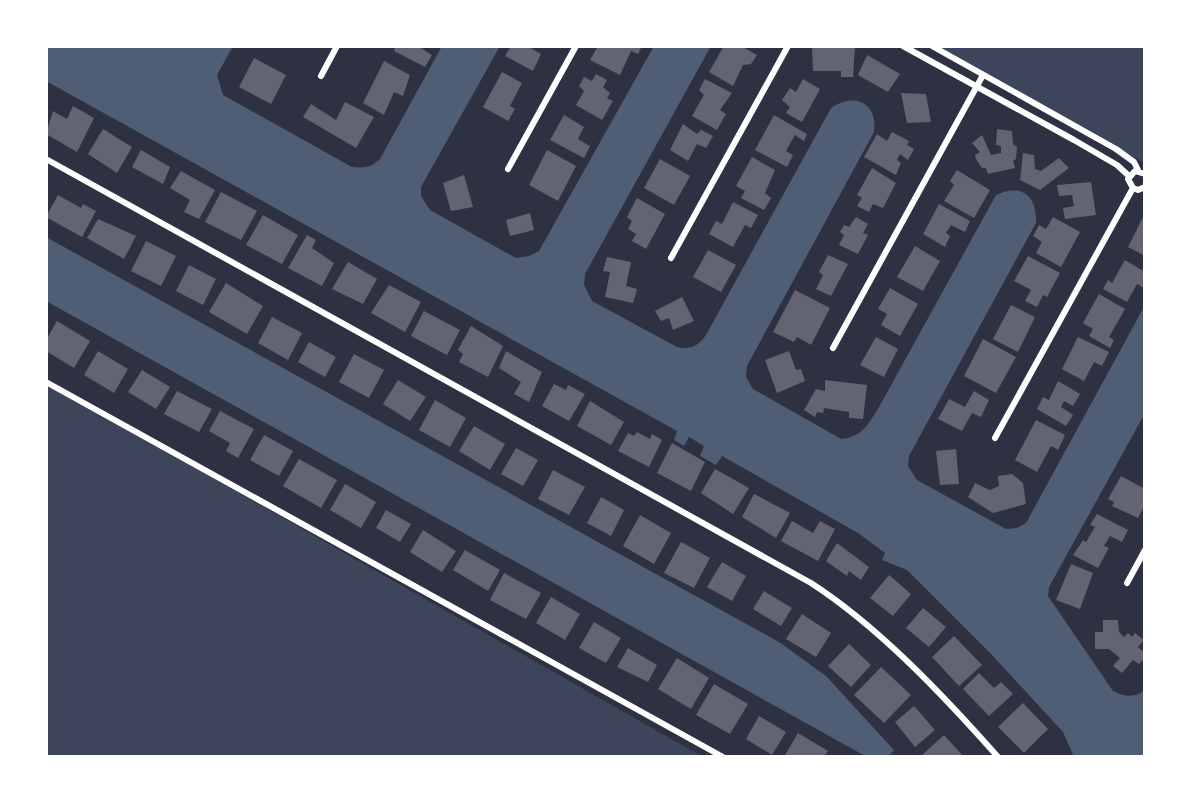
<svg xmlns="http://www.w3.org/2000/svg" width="1191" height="803" font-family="Poppins,sans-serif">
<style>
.green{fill:#3c4559}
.water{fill:#4f5d75}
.building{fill:#626471}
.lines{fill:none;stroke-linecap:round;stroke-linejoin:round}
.minor{stroke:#fff;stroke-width:6}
</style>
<rect width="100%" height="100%" fill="#2d3142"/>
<path class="green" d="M 936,46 L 1145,46 L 1145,164 L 1141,161 Z
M 46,383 L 703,757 L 46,757 Z"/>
<path class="water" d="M 46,46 L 233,46 L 217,75 L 223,95 L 352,167 C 364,168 370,168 380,159 L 442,46 L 500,46 L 421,187 L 421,196 L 430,210 L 516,258 L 529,256 L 539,251 L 654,46 L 711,46 L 585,274 L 584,285 L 592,301 L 677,347 C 691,350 698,346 706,335 L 831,108 C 854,92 878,102 874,132 L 747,366 L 746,377 L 753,389 L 841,439 C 863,437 868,424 879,407 L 996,195 C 1022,183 1037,196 1036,223 L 909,456 L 908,466 L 917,480 L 1006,529 L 1017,528 L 1026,523 L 1145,305 L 1145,413 L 1049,587 L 1048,596 L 1113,691 C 1124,697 1135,698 1145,690 L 1145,757 L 1074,757 L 1063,732 L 992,655 L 907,570 L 882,560 L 885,553 L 858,533 L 722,456 L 716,465 L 700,456 L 704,446 L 689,437 L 684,446 L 674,440 L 677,431 L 46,81 Z
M 46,237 L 779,642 L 826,676 L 894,750 L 888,757 L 867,757 L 46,301 Z"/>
<path class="building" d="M 396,46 L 422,46 L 421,48 L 432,55 L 425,67 L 394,51 Z
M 511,46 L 527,46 L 541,54 L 533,71 L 505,56 Z
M 598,46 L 642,46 L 638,54 L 631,51 L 620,75 L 590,60 Z
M 724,46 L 735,48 L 741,46 L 757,55 L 751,64 L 743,65 L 733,86 L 709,72 Z
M 812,46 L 855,46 L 853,77 L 841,77 L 841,71 L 813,71 Z
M 867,55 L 900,74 L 888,92 L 858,75 Z
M 254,58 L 286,75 L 271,104 L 239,87 Z
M 384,61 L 410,75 L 403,96 L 394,92 L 384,115 L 363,103 Z
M 502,72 L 522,83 L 510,106 L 515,109 L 508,121 L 483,107 Z
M 596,74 L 607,80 L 603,87 L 610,93 L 607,98 L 613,101 L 602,120 L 576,105 L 584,91 L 579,86 L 584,77 L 592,81 Z
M 705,79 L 732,93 L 720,110 L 726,114 L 717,130 L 692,116 L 704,95 L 699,90 Z
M 803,79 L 820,89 L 802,122 L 786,113 L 790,107 L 782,100 L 790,88 L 796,92 Z
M 901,93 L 926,94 L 931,122 L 907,123 Z
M 345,102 L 374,117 L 356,148 L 303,117 L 311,104 L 336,120 Z
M 73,106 L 94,118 L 77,152 L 46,134 L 53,111 L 67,119 Z
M 564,115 L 584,127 L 578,139 L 590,146 L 584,158 L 550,140 Z
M 774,115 L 807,134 L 804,141 L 795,135 L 786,151 L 793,155 L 787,167 L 755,150 Z
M 683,124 L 697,134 L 701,130 L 713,136 L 706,148 L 697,144 L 688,161 L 670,150 Z
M 103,129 L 132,147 L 117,173 L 88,154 Z
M 997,129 L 1012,131 L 1013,144 L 1017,147 L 1016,159 L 1013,161 L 1015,168 L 988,174 L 986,168 L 982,168 L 976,159 L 975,155 L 980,152 L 972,143 L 982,135 L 991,155 L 1001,153 L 1001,146 L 996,145 Z
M 892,132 L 909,141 L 907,145 L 914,149 L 908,160 L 900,154 L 897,160 L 901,163 L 896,175 L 864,157 L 877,134 L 887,141 Z
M 141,150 L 170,167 L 163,184 L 132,167 Z
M 547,150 L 576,166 L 558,201 L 529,185 Z
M 1023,153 L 1034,155 L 1035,169 L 1041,171 L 1059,158 L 1069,168 L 1040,190 L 1020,180 Z
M 752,157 L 775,170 L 765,193 L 771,198 L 764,210 L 741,198 L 745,191 L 736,186 Z
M 660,159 L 690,176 L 674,205 L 644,188 Z
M 872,168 L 896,183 L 883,208 L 873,204 L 869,212 L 857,206 L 862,198 L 857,195 Z
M 957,170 L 990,190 L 974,218 L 944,201 L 954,185 L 950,181 Z
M 181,171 L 215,190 L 199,219 L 184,212 L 190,200 L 170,188 Z
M 464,175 L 473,207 L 451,211 L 443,183 Z
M 1091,182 L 1096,215 L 1065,219 L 1063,208 L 1074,206 L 1072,195 L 1059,196 L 1057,185 Z
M 221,192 L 257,211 L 241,240 L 205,222 Z
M 58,195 L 81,208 L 83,204 L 96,211 L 82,237 L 46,217 Z
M 637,198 L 665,214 L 646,249 L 632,241 L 636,234 L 628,229 L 632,221 L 627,217 Z
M 733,202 L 758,215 L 751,228 L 745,225 L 733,247 L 709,234 L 716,221 L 722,224 Z
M 939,204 L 970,221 L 965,232 L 951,225 L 946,233 L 950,236 L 945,247 L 923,234 Z
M 530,213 L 534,230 L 510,236 L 506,220 Z
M 1145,213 L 1145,256 L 1128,247 Z
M 263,215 L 298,235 L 282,264 L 246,245 Z
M 856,217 L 868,224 L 863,233 L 868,235 L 858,254 L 839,245 L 844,235 L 840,232 L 844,225 L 849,227 Z
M 1053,217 L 1080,232 L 1061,267 L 1036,253 L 1042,242 L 1033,236 L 1039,225 L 1046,229 Z
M 98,219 L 136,236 L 124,259 L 87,238 Z
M 307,235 L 316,240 L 312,248 L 334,263 L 322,286 L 288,268 Z
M 146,241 L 176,256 L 161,286 L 131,271 Z
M 915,246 L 940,261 L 923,291 L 897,277 Z
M 708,250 L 736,265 L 721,292 L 693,277 Z
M 828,255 L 848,264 L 831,296 L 816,289 L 823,275 L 819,272 Z
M 1028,256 L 1060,273 L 1047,297 L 1043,295 L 1037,307 L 1025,301 L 1031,290 L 1014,281 Z
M 607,257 L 631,262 L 626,286 L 637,289 L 633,303 L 605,297 L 610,272 L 603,271 Z
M 1125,260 L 1145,272 L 1145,288 L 1137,284 L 1127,302 L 1103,289 L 1108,280 L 1112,283 Z
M 348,262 L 377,279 L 363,304 L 332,289 Z
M 189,265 L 216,279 L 203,305 L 176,291 Z
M 226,283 L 263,306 L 247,334 L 209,312 Z
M 389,285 L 421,302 L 405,332 L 371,313 Z
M 890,288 L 918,304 L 900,336 L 881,325 L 887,314 L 878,309 Z
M 795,290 L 830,308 L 811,345 L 797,337 L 794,342 L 773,332 Z
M 1099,294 L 1125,309 L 1109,337 L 1114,340 L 1110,348 L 1089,336 L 1093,329 L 1083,323 Z
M 682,297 L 694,321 L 673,330 L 669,318 L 661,321 L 655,311 Z
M 1011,305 L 1035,317 L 1018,352 L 993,339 Z
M 424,311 L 460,330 L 447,355 L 411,336 Z
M 272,317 L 302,333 L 288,360 L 258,343 Z
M 57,321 L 90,341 L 74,368 L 46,351 L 46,340 Z
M 471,326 L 503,346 L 488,377 L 459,362 L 463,354 L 458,350 Z
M 876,337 L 898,349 L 884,377 L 860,365 Z
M 1078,337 L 1109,352 L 1102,366 L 1094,362 L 1084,381 L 1062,369 Z
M 983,339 L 1016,357 L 996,393 L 964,376 Z
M 309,342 L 336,357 L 325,377 L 298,362 Z
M 98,351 L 128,369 L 114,393 L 84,375 Z
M 506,351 L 542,372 L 529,402 L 514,394 L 521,382 L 499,368 Z
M 789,351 L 796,370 L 801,369 L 805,381 L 777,393 L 765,360 Z
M 354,354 L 384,370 L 369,398 L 339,382 Z
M 142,370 L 170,387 L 156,409 L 128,392 Z
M 398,380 L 426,397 L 410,421 L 383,404 Z
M 825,380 L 867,385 L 863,419 L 849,418 L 849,412 L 824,408 L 823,413 L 817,412 L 815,417 L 804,410 L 816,389 L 825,391 Z
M 1058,381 L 1080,394 L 1073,406 L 1064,401 L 1061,407 L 1073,415 L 1066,426 L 1037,409 L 1043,397 L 1049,400 Z
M 554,384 L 566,390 L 568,385 L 585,394 L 569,421 L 542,406 Z
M 177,391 L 212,409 L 199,432 L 164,414 Z
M 974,391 L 989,400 L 981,417 L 972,413 L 962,431 L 938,419 L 949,399 L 965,407 Z
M 435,400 L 466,418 L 450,447 L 419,430 Z
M 590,401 L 624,422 L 611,445 L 577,426 Z
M 220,411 L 254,429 L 238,458 L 226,451 L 230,443 L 209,431 Z
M 1036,420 L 1065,435 L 1058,450 L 1051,446 L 1037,472 L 1015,460 Z
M 474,426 L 505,444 L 490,470 L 459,451 Z
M 637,432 L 650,439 L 652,434 L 662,440 L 649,467 L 618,451 L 628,433 L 634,436 Z
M 264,435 L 293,451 L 279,476 L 250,460 Z
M 672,443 L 705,462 L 691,491 L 657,473 Z
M 516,448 L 538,460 L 523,486 L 501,474 Z
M 956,449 L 959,484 L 940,485 L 936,451 Z
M 299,459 L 337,480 L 321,508 L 283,486 Z
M 715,469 L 749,488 L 733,514 L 701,493 Z
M 553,470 L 585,487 L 569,515 L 538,499 Z
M 1012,474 L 1023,483 L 1026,504 L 993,513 L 968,497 L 975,483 L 990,490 L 999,486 L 998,476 Z
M 1121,476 L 1145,489 L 1145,505 L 1138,518 L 1112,506 L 1114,502 L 1108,499 Z
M 345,484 L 376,502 L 361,528 L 330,510 Z
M 754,494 L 790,513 L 776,538 L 742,517 Z
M 601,497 L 624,510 L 611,536 L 587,523 Z
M 386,510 L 411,524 L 400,542 L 376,528 Z
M 1097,514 L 1128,530 L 1122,542 L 1110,536 L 1104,546 L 1109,548 L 1098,568 L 1073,555 L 1083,540 L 1086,542 L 1095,527 L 1090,525 Z
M 640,515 L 671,533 L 654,564 L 623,546 Z
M 792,521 L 813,533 L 820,521 L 835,529 L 818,561 L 781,541 Z
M 423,530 L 456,551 L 442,572 L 410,552 Z
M 681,542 L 710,558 L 694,588 L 664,573 Z
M 837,543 L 869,567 L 861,580 L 849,571 L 847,576 L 826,561 Z
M 465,550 L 500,570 L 488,591 L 453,570 Z
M 722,562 L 746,576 L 732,601 L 707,587 Z
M 1071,564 L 1093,573 L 1080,609 L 1056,600 Z
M 504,573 L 541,593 L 526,619 L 490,600 Z
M 889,575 L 911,594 L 893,616 L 870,598 Z
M 764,591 L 792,608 L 781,626 L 753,609 Z
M 551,597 L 580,614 L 565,640 L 536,623 Z
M 923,608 L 946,627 L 929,647 L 906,628 Z
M 802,614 L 831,633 L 816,657 L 786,639 Z
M 1103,620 L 1118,620 L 1119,632 L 1124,637 L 1128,633 L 1132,637 L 1135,633 L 1144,640 L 1138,647 L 1145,653 L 1145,657 L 1139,664 L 1133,660 L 1122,673 L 1113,666 L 1120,658 L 1109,649 L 1095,649 L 1095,632 L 1103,632 Z
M 594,622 L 621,638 L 606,663 L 579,648 Z
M 954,636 L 982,665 L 959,686 L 932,657 Z
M 849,644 L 871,665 L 851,687 L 828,666 Z
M 628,648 L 657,665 L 648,682 L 617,667 Z
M 677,658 L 709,678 L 691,709 L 658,689 Z
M 881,667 L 911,695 L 884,723 L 854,695 Z
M 979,673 L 994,688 L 1001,682 L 1013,694 L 989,716 L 963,689 Z
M 714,684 L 748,704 L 730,734 L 696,715 Z
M 1023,703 L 1048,729 L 1024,753 L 998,727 Z
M 914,706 L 935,730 L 915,747 L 895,722 Z
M 759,716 L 786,732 L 772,755 L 746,739 Z
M 798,733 L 828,751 L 824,757 L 784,757 Z
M 944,735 L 964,757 L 920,757 Z"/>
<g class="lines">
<path class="minor" d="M 903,46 L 1074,140 L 1117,165 L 1129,176
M 932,46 L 1116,149 L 1134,162 L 1138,170
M 321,76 L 337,46
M 46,159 L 811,583 C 879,627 944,696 998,757
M 508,169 L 576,46
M 1145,174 L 1135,171 L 1128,179 L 1133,188 L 1138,190 L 1145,187
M 671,258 L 788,46
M 833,348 L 983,75
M 46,382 L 723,757
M 995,438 L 1133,188
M 1127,583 L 1145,550"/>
</g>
<rect width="1191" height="803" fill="none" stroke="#ffffff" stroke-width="96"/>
</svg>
